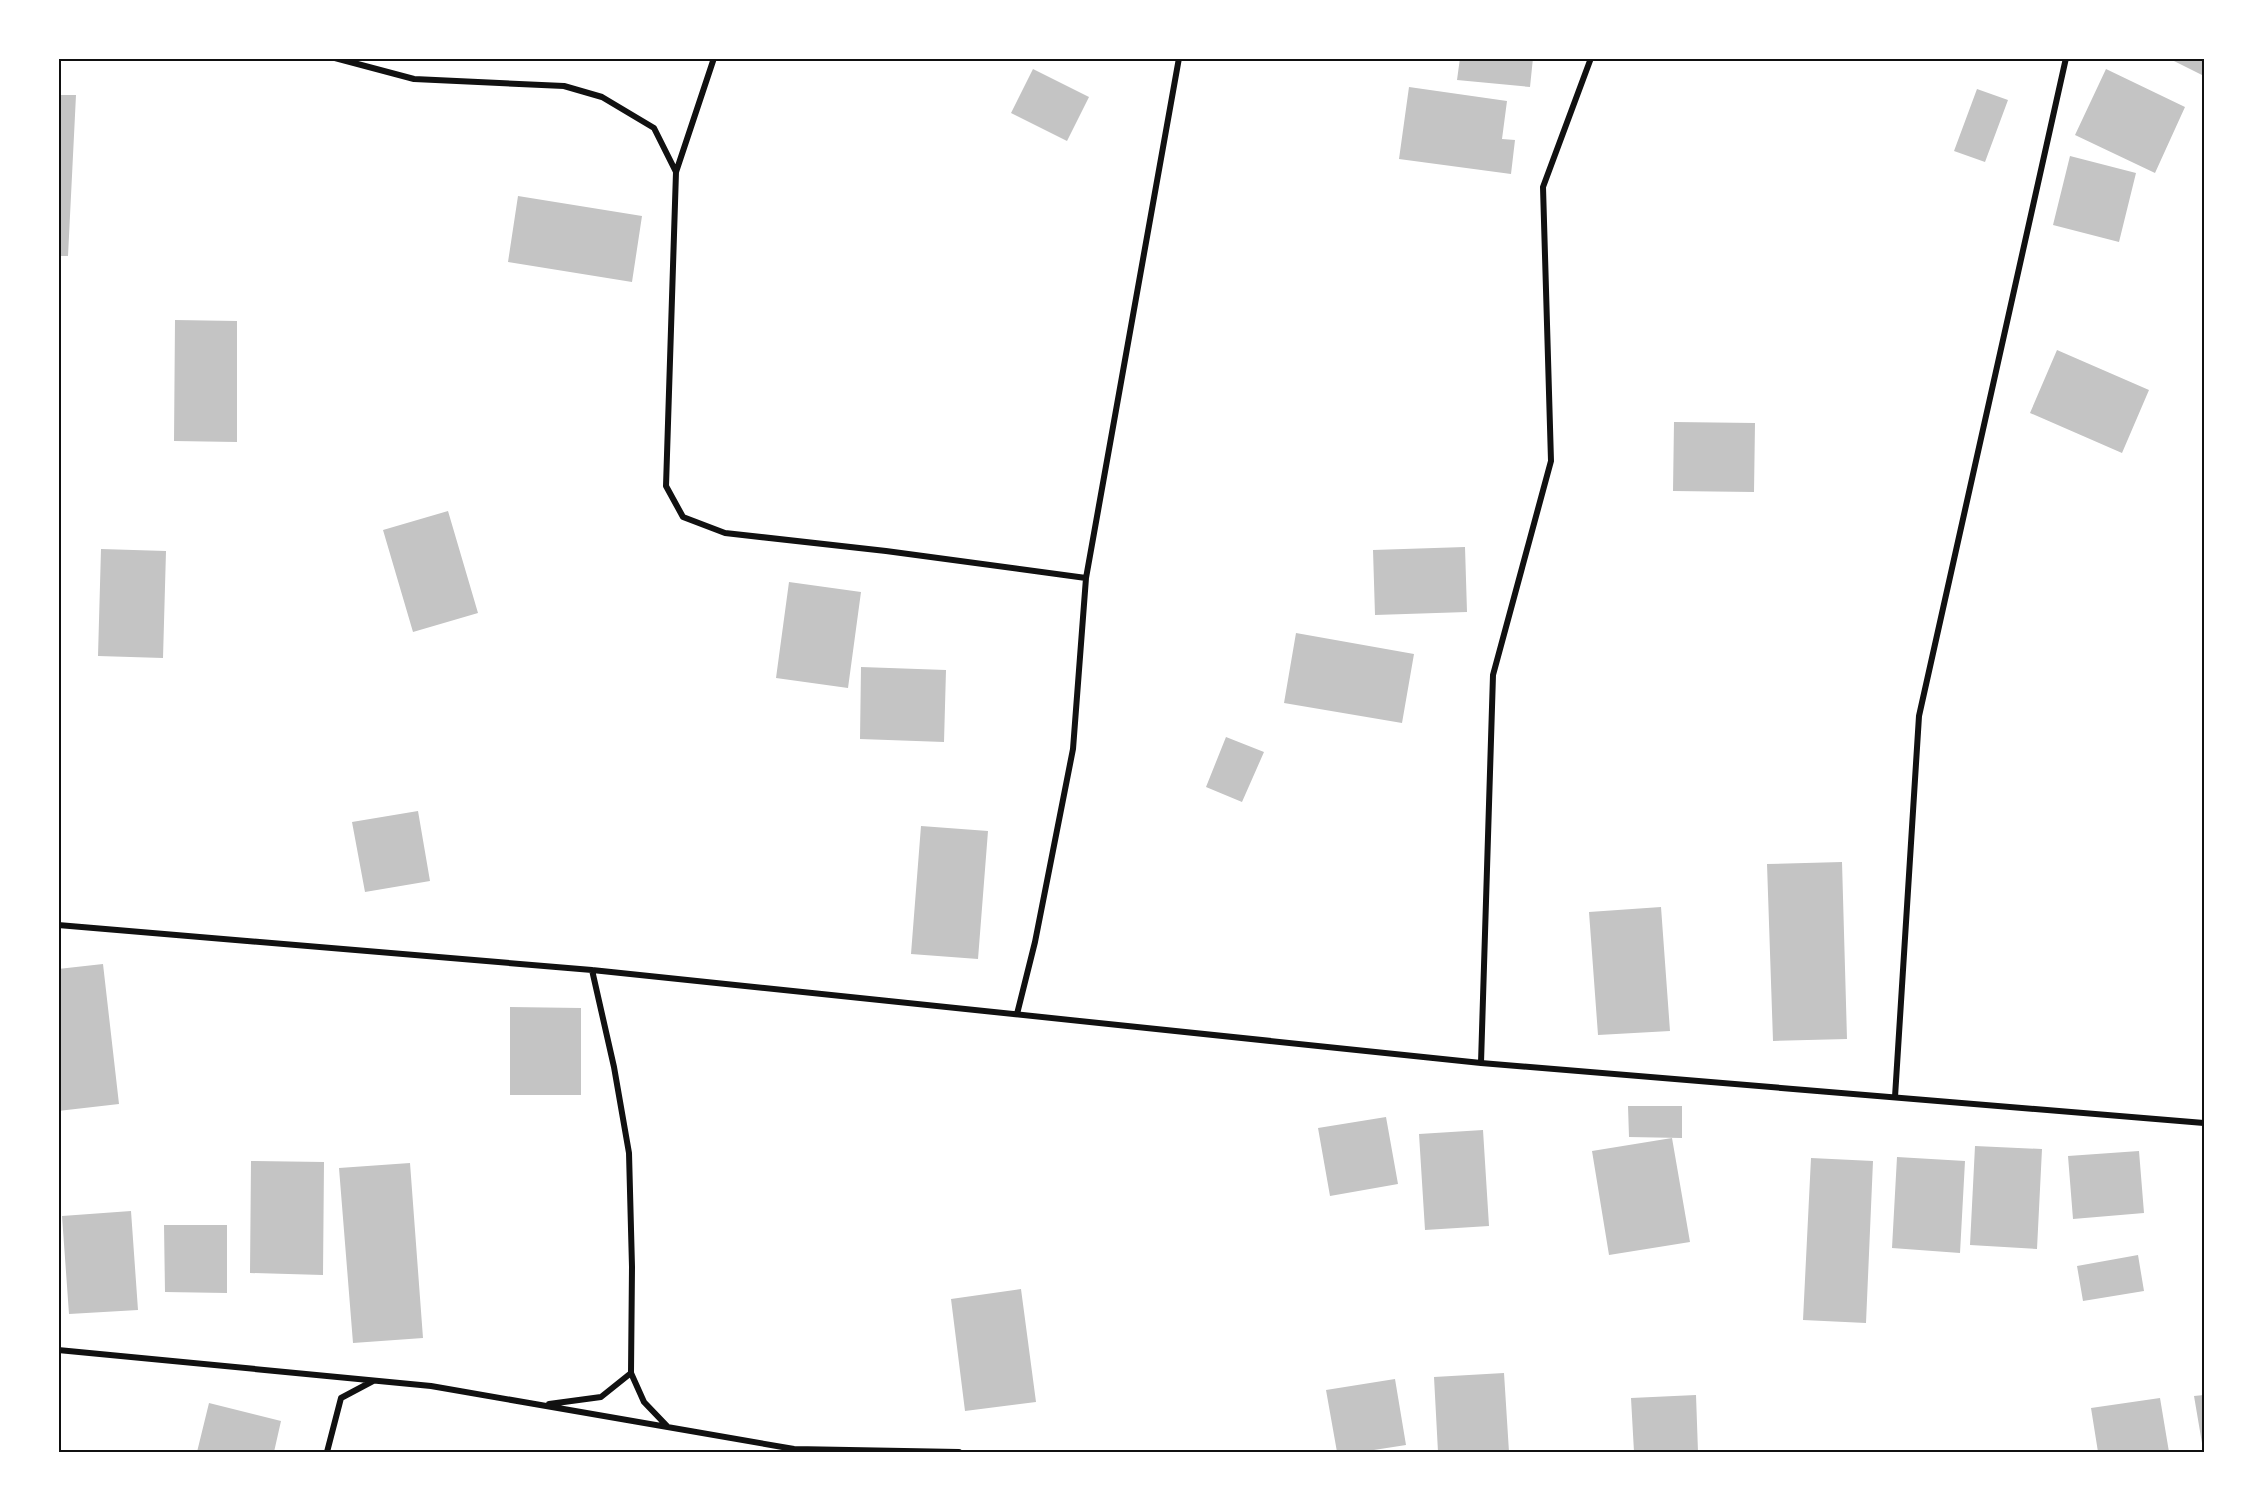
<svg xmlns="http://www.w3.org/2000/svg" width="2263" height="1511" font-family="Overpass,sans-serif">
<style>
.building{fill:#c4c4c4}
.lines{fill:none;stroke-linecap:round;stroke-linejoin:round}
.minor{stroke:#111;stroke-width:6}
.neatline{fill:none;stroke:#111;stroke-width:2}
</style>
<rect width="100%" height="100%" fill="#fff"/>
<path class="building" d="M 1460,58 L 1533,58 L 1530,87 L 1457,80 Z
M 2175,58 L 2204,58 L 2204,76 L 2174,61 Z
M 1033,69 L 1089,97 L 1067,141 L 1011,113 Z
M 2106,69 L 2185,107 L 2155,173 L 2075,135 Z
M 1409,87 L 1507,101 L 1502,139 L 1515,140 L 1511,174 L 1399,159 Z
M 1977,89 L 2008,100 L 1985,162 L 1954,151 Z
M 58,95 L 76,95 L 68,256 L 58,256 Z
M 2070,156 L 2136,173 L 2119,242 L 2053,225 Z
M 518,196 L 642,216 L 632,282 L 508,262 Z
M 175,320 L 237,321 L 237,442 L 174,441 Z
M 2057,350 L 2149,390 L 2122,453 L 2030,413 Z
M 1674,422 L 1755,423 L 1754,492 L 1673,491 Z
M 448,511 L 478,613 L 413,632 L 383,530 Z
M 1465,547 L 1467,612 L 1375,615 L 1373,550 Z
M 101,549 L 166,551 L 163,658 L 98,656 Z
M 789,582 L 861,592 L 848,688 L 776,678 Z
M 1296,633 L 1414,654 L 1402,723 L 1284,703 Z
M 861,667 L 946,670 L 944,742 L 860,739 Z
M 1226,737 L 1264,752 L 1242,802 L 1206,787 Z
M 418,811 L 430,881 L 365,892 L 352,822 Z
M 921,826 L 988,831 L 978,959 L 911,954 Z
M 1842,862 L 1847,1039 L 1773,1041 L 1767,864 Z
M 1661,907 L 1670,1031 L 1598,1035 L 1589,912 Z
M 103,964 L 119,1104 L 58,1111 L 58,969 Z
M 510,1007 L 581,1008 L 581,1095 L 510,1095 Z
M 1628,1106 L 1682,1106 L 1682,1138 L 1629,1137 Z
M 1386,1117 L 1398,1184 L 1330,1196 L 1318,1128 Z
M 1483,1130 L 1489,1226 L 1425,1230 L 1419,1134 Z
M 1672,1138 L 1690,1242 L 1609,1255 L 1592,1151 Z
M 1975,1146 L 2042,1149 L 2037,1249 L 1970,1245 Z
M 2139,1151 L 2144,1213 L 2073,1219 L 2068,1156 Z
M 1897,1157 L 1965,1161 L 1960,1253 L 1892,1248 Z
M 1811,1158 L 1873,1161 L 1866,1323 L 1803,1320 Z
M 251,1161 L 324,1162 L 323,1275 L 250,1273 Z
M 410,1163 L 423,1338 L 353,1343 L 339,1168 Z
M 131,1211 L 138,1310 L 69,1314 L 62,1216 Z
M 164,1225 L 227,1225 L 227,1293 L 165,1292 Z
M 2138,1255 L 2144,1291 L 2083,1301 L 2077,1266 Z
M 1021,1289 L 1036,1402 L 965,1411 L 951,1299 Z
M 1504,1373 L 1509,1452 L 1438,1452 L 1434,1377 Z
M 1395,1379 L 1406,1445 L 1361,1452 L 1337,1452 L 1326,1390 Z
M 1696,1395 L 1698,1452 L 1634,1452 L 1631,1398 Z
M 2204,1395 L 2204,1449 L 2203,1449 L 2194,1396 Z
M 2160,1398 L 2169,1452 L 2098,1452 L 2091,1408 Z
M 209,1403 L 281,1421 L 274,1452 L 197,1452 Z"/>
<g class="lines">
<path class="minor" d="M 335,58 L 414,79 L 564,86 L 602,97 L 654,128 L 676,172
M 714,58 L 676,172 L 666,486 L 683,517 L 725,533 L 886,551 L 1086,578
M 58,925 L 592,970 L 1481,1063 L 2204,1123
M 1017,1014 L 1035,942 L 1073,749 L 1086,578 L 1179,58
M 1481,1063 L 1493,675 L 1551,461 L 1543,187 L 1591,58
M 1895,1097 L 1919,716 L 2066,58
M 58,1350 L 431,1386 L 794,1449 L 959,1452
M 631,1373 L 644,1402 L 667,1426
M 549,1404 L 601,1397 L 631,1373 L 632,1267 L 629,1153 L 614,1067 L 592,970
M 327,1452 L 341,1398 L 373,1381"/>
</g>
<rect width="2263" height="1511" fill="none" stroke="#ffffff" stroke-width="120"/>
<rect x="60" y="60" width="2143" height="1391" class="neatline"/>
</svg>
